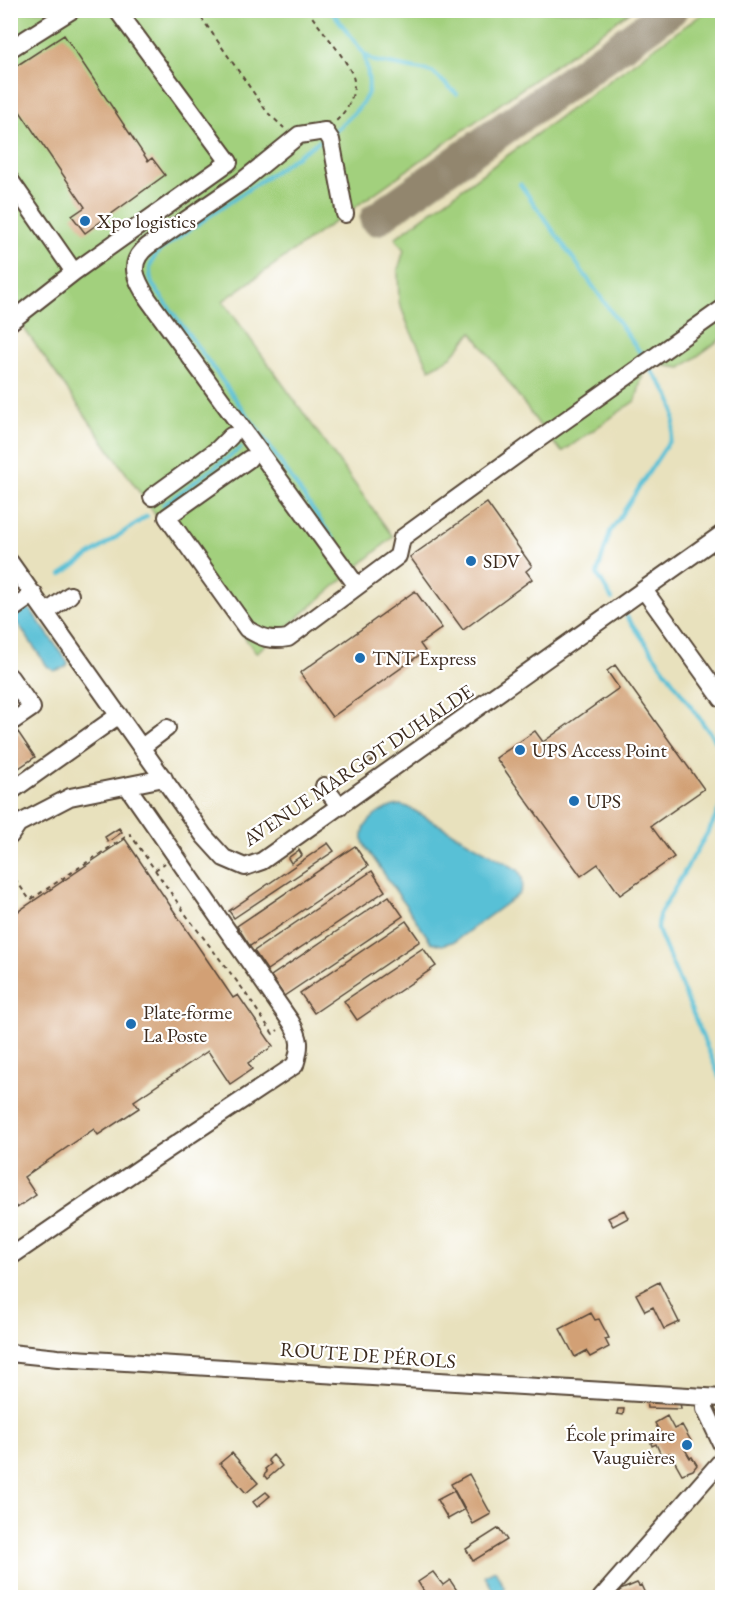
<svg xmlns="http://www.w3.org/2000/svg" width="733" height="1608" font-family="'EB Garamond',serif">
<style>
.green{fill:#a2d07d;stroke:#6e7d4e;stroke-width:1.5}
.water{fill:#59c0d6;stroke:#4a757a;stroke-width:1.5}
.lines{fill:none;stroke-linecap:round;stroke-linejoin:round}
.stream{stroke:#59c0d6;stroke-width:4}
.taxiway{stroke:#92866e;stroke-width:33}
.building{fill:#d2a074}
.minor-casing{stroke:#554536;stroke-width:20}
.path{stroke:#554536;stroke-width:2;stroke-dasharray:4.5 4.5;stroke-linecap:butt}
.minor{stroke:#fff;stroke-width:16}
.poi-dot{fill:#1f6fb2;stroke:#fff;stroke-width:2}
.labels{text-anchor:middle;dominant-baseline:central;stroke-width:4.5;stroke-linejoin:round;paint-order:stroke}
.poi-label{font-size:20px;fill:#3b2a1e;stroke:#fff;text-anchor:start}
.street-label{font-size:20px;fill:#3b2a1e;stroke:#fff}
</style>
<rect width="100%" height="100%" fill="#fff"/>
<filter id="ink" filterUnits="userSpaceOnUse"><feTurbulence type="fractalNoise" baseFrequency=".0167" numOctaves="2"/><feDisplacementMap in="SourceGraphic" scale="12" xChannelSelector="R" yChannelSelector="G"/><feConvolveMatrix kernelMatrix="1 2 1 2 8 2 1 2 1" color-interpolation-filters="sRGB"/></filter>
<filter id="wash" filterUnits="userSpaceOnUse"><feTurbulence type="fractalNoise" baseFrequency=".008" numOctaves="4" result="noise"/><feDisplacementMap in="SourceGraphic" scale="24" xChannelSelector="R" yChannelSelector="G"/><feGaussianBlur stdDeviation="1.35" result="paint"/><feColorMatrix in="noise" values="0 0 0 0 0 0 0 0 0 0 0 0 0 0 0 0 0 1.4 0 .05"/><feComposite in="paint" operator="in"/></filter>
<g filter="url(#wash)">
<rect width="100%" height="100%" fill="#e8e1bd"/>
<path class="green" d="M 10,11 L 631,11 L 223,301 L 393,537 L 256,653 L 171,537 L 11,310 Z
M 707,11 L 722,11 L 722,338 L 681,368 L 654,364 L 643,373 L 636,400 L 562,452 L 543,430 L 472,332 L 451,357 L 430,369 L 410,330 L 399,302 L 398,270 L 404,250 L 395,238 L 655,47 Z"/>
<path class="water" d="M 24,608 L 28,608 L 32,612 L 67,661 L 68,663 L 66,667 L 54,671 L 47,666 L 16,621 L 16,617 Z
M 400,805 L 408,807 L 518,870 C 524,879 524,885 519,894 L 455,941 L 442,945 L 431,942 L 367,849 C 365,846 363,843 363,840 C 360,821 384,807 400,805 Z
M 495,1570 L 505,1589 L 495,1595 L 485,1575 Z"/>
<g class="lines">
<path class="stream" d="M 331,10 L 364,54 L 374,61 L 432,72 L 457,94
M 334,132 C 344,122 363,107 368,92 C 371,81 366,65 364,54
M 319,141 L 160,250 C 149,263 148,269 152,284 L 258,430 L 344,555
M 520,184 L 642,355
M 163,505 L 241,448
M 61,575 L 147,516
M 612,599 L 597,574 L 610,532 L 670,440 C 681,408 670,395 651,370
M 627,617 L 722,750
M 722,803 L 712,825 L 659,915 L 658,930 L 722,1083"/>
<path class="taxiway" d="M 376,219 L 671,10"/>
</g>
<g id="blocks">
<path class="building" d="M 64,35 L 148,161 L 152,158 L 165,175 L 85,233 L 72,216 L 85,207 L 10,97 L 10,70 Z
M 487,503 L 532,566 L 526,571 L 532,579 L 463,630 L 410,557 Z
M 415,591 L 442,628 L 420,644 L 425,651 L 332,717 L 300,673 Z
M 615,665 L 704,789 L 651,826 L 674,857 L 620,895 L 598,864 L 581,876 L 496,758 L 535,731 L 543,742 L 619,688 L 607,671 Z
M 10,691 L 17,701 L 10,706 Z
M 10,728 L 15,735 L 18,732 L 35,757 L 10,774 Z
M 373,756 L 375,759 L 366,765 L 364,762 Z
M 119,828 L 122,832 L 108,842 L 105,837 Z
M 125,839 L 233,998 L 238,995 L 273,1046 L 248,1063 L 252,1069 L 230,1084 L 208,1051 L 134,1101 L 139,1108 L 98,1135 L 94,1129 L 24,1177 L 36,1195 L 17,1208 L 10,1199 L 10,917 Z
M 328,843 L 334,851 L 234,918 L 229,911 Z
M 355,846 L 368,866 L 250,946 L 237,926 Z
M 299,850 L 302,855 L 291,863 L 288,858 Z
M 372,871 L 385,891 L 267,970 L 254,951 Z
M 389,896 L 403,916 L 284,996 L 271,976 Z
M 406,921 L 420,941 L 314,1013 L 300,993 Z
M 423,948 L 436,966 L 357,1020 L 344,1001 Z
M 624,1210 L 628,1218 L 613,1226 L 608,1218 Z
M 659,1282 L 679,1322 L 664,1329 L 653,1307 L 645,1311 L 636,1294 Z
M 591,1313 L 595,1320 L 599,1319 L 609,1338 L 605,1339 L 609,1347 L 590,1357 L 586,1351 L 575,1357 L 560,1329 Z
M 646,1400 L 680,1402 L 681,1409 L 647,1408 Z
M 618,1409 L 624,1409 L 623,1415 L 617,1414 Z
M 667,1416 L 674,1429 L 682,1425 L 691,1441 L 683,1446 L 690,1458 L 692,1457 L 697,1465 L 693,1470 L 682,1474 L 670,1453 L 665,1455 L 668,1458 L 662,1462 L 659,1457 L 661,1455 L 656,1444 L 652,1446 L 651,1443 L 657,1438 L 662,1436 L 655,1423 Z
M 232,1453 L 258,1483 L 246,1493 L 220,1463 Z
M 273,1455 L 282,1466 L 267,1479 L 264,1475 L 267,1472 L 265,1469 L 271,1464 L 268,1460 Z
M 469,1474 L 491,1514 L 473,1524 L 451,1484 Z
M 454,1491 L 464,1510 L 448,1519 L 437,1500 Z
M 266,1492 L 270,1496 L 257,1507 L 253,1502 Z
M 499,1528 L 507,1540 L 473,1561 L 466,1549 Z
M 433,1572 L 443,1585 L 450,1580 L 462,1598 L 428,1598 L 418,1582 Z
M 637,1583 L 639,1586 L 641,1585 L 647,1598 L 621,1598 L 618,1591 Z"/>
</g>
</g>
<g filter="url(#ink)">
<use href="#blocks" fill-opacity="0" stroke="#554536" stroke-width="1.5"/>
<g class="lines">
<g class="minor-casing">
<path id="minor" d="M 10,49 L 72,10
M 10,180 L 74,272
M 345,214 L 331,140 L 325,131 L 299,135 L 241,182 L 148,246 C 126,263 136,279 148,299 L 357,586
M 10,322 L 74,272 L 229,162 L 117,10
M 249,459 L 167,517 L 247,629 C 262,638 270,641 288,638 L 398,556 L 402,538 L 529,446 L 722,309
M 152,497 L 218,449 L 231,436
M 10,562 L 204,836 L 224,858 L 245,867 L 262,861 L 722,534
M 644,590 L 722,699
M 10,611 L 34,594
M 47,612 L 70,595
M 10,677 L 32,708 L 13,721
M 142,747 L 167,728
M 324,786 L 340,807
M 10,792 L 119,715
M 10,836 L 18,824 L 70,797 L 164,778
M 10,1257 L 149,1162 L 295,1065 C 301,1046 301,1039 291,1022 L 127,786
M 10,1353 L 58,1358 L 722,1398
M 705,1398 L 705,1409 L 722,1445
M 601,1598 L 722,1460"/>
</g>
<path class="path" d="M 196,10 L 267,112 L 284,128
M 307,10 C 318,26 352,64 354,81 C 355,97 346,112 335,122
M 155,870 L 165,863
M 10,872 L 30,900 L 130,834 L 189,919 L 242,988 L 273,1034 L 278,1030"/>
<use href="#minor" class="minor"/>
</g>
</g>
<g class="poi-dot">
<circle cx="85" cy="221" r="6"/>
<circle cx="471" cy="561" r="6"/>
<circle cx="360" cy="658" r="6"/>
<circle cx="520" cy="750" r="6"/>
<circle cx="574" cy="801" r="6"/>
<circle cx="131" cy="1024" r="6"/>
<circle cx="687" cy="1445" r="6"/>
</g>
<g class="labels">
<g class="poi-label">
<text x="97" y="221">Xpo logistics</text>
<text x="483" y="561">SDV</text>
<text x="372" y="658">TNT Express</text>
<text x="532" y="750">UPS Access Point</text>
<text x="586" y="801">UPS</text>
<text x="143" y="1012">Plate-forme<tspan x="143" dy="23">La Poste</tspan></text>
<text x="675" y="1434" text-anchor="end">École primaire<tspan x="675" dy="23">Vauguières</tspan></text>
</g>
<g class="street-label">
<text transform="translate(358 765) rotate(-34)">AVENUE MARGOT DUHALDE</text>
<text transform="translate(368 1355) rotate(4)">ROUTE DE PÉROLS</text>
</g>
</g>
<rect width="733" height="1608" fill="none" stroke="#fff" stroke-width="36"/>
</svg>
